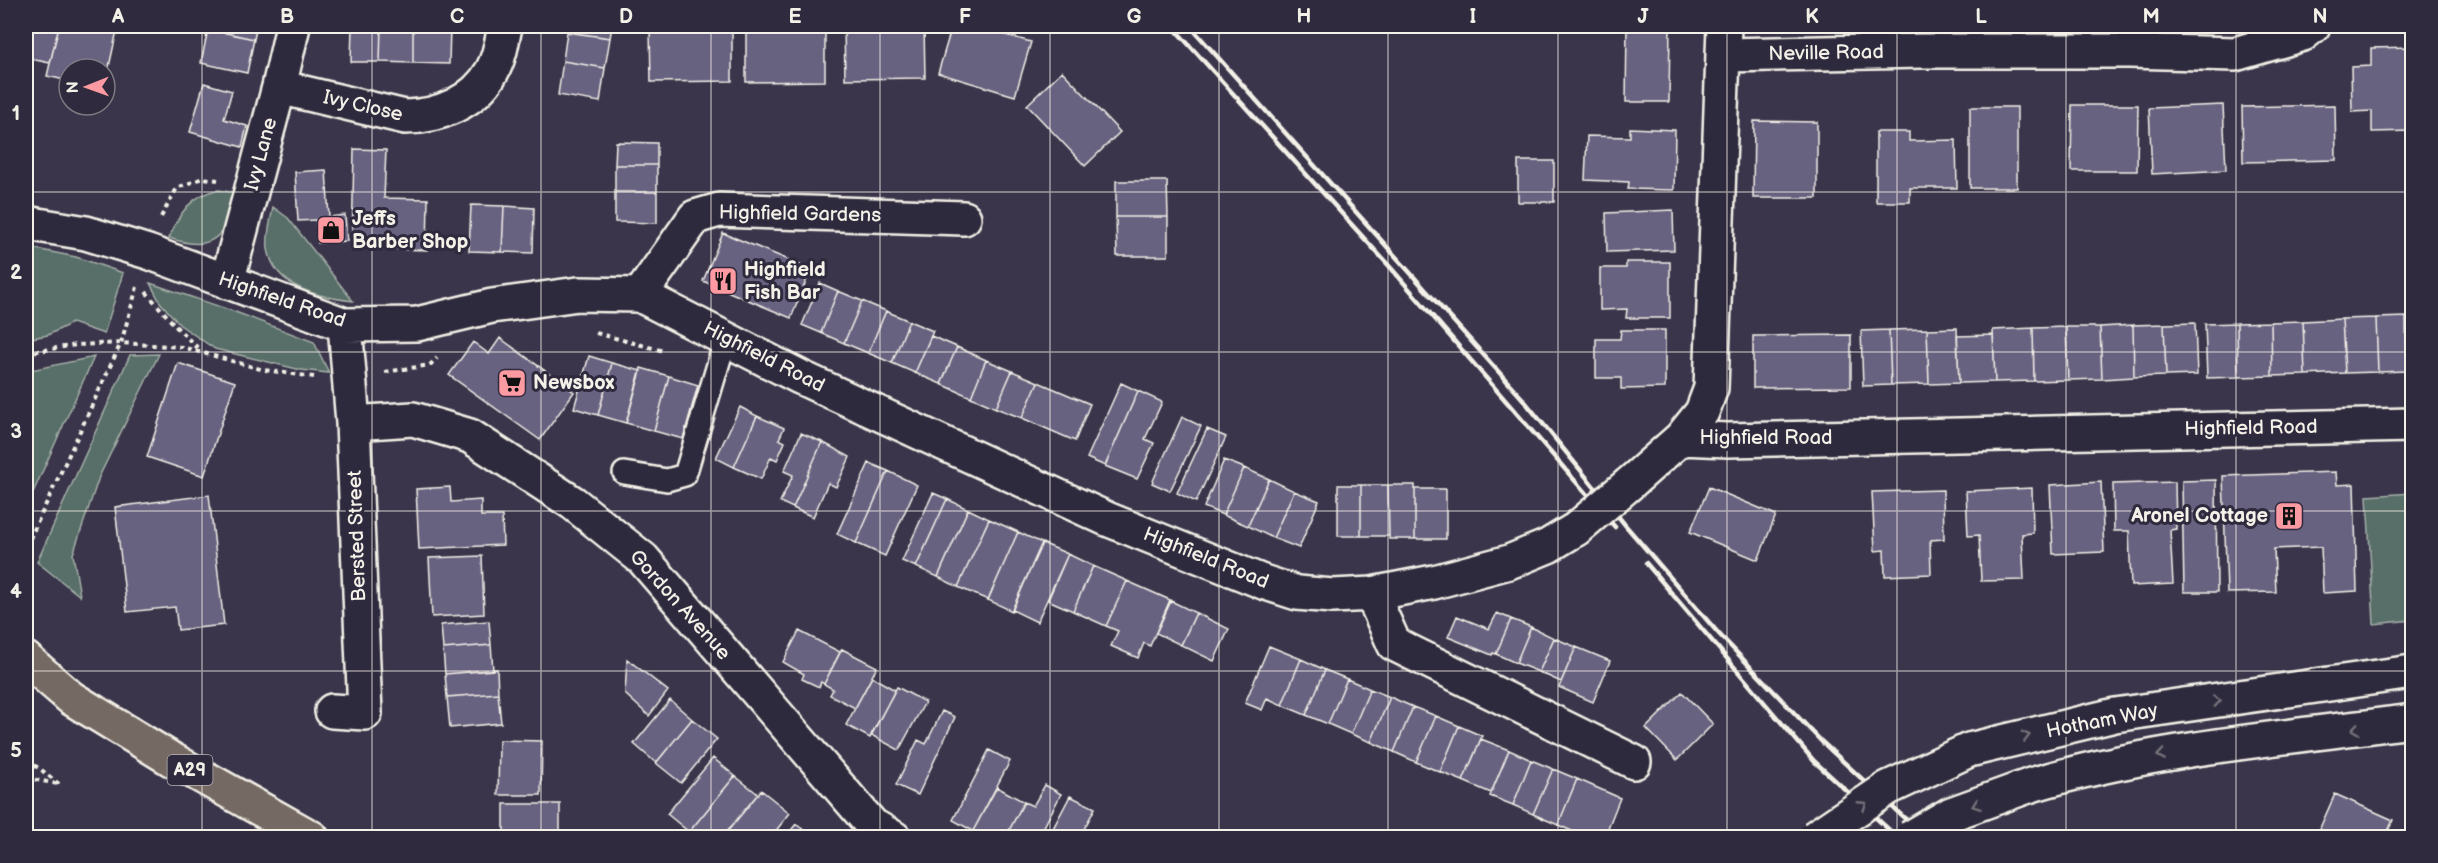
<svg xmlns="http://www.w3.org/2000/svg" width="2438" height="863" font-family="'Balsamiq Sans',sans-serif">
<style>
.green{fill:#586e69;stroke:#a6b0a8;stroke-width:1.5}
.building{fill:#686281;stroke:#f4f1e8;stroke-width:1.5}
.lines{fill:none;stroke-linecap:round;stroke-linejoin:round}
.service-casing{stroke:#f4f1e8;stroke-width:26}
.minor-casing{stroke:#f4f1e8;stroke-width:38}
.secondary-casing{stroke:#f4f1e8;stroke-width:38}
.primary-casing{stroke:#f4f1e8;stroke-width:38}
.path{stroke:#f4f1e8;stroke-width:4;stroke-dasharray:4.5 4.5;stroke-linecap:butt}
.service{stroke:#2f2a3d;stroke-width:21}
.minor{stroke:#2f2a3d;stroke-width:33}
.secondary{stroke:#2f2a3d;stroke-width:33}
.primary{stroke:#756964;stroke-width:33}
.rail{stroke:#f4f1e8;stroke-width:4.5}
.minor-bridge-casing{stroke:#f4f1e8;stroke-width:38;stroke-linecap:butt}
.secondary-bridge-casing{stroke:#f4f1e8;stroke-width:38;stroke-linecap:butt}
.minor-bridge{stroke:#2f2a3d;stroke-width:33}
.secondary-bridge{stroke:#2f2a3d;stroke-width:33}
.oneway{stroke:#747079}
.grid{fill:none;stroke:#f4f1e8;stroke-width:1.5;stroke-opacity:0.55}
.labels{text-anchor:middle;dominant-baseline:central;stroke-width:6;stroke-linejoin:round;paint-order:stroke}
.shield{fill:#2f2a3d;stroke:#b9b5b5;stroke-width:1.5}
.shield-label{font-size:18px;font-weight:bold;fill:#f4f1e8}
.street-label{font-size:20px;fill:#f4f1e8;stroke:#2f2a3d}
.poi-label{font-size:20px;font-weight:bold;fill:#f4f1e8;stroke:#2f2a3d;text-anchor:start}
.neatline{fill:none;stroke:#f4f1e8;stroke-width:2}
.grid-label{font-size:20px;text-anchor:middle;font-weight:bold;fill:#f4f1e8}
</style>
<rect width="100%" height="100%" fill="#3a354b"/>
<filter id="ink" filterUnits="userSpaceOnUse"><feTurbulence type="fractalNoise" baseFrequency=".0167" numOctaves="2"/><feDisplacementMap in="SourceGraphic" scale="12" xChannelSelector="R" yChannelSelector="G"/><feConvolveMatrix kernelMatrix="1 2 1 2 8 2 1 2 1" color-interpolation-filters="sRGB"/></filter>
<g filter="url(#ink)">
<path class="green" d="M 219,190 L 237,193 C 225,234 217,254 169,238 C 179,214 192,193 219,190 Z
M 273,207 L 288,218 L 353,301 C 320,297 275,289 268,249 C 266,236 271,220 273,207 Z
M 26,247 L 76,257 L 123,273 L 104,334 L 72,323 L 48,335 L 26,339 Z
M 150,283 L 238,313 L 314,342 L 329,373 L 301,370 L 215,349 L 180,325 L 160,302 Z
M 159,354 L 99,477 L 73,554 L 80,596 L 37,562 L 130,355 Z
M 94,357 L 26,508 L 26,371 Z
M 2412,493 L 2412,620 L 2374,624 L 2367,496 Z"/>
<path class="building" d="M 31,26 L 59,26 L 50,63 L 26,58 Z
M 59,26 L 118,26 L 105,85 L 105,69 L 69,69 L 69,81 L 47,76 Z
M 209,26 L 257,26 L 254,39 L 208,29 Z
M 352,26 L 381,26 L 380,62 L 351,62 Z
M 381,26 L 413,26 L 413,63 L 380,62 Z
M 413,26 L 450,26 L 449,64 L 413,63 Z
M 568,26 L 612,26 L 610,38 L 567,32 Z
M 746,26 L 825,26 L 825,81 L 746,82 Z
M 844,26 L 924,26 L 925,78 L 845,79 Z
M 952,26 L 973,26 L 1031,42 L 1015,96 L 938,73 Z
M 1627,26 L 1670,26 L 1669,102 L 1626,102 Z
M 208,29 L 254,39 L 247,73 L 201,63 Z
M 650,29 L 732,29 L 732,81 L 651,82 Z
M 567,32 L 610,38 L 605,68 L 563,61 Z
M 2412,47 L 2412,131 L 2372,132 L 2372,111 L 2352,112 L 2351,67 L 2371,66 L 2371,48 Z
M 563,61 L 605,68 L 600,102 L 558,95 Z
M 1062,71 L 1120,132 L 1085,166 L 1027,105 Z
M 204,83 L 232,91 L 224,119 L 247,126 L 242,147 L 190,132 Z
M 2072,105 L 2138,105 L 2137,171 L 2071,171 Z
M 2223,105 L 2226,170 L 2152,174 L 2149,108 Z
M 2335,105 L 2336,160 L 2243,162 L 2242,107 Z
M 1970,107 L 2017,107 L 2017,188 L 1970,188 Z
M 1754,121 L 1817,122 L 1817,198 L 1753,198 Z
M 1630,128 L 1675,130 L 1674,190 L 1628,189 L 1629,182 L 1585,180 L 1587,136 L 1630,137 Z
M 1876,132 L 1909,132 L 1909,141 L 1956,140 L 1957,188 L 1910,188 L 1910,202 L 1876,202 Z
M 616,142 L 657,143 L 657,165 L 615,165 Z
M 354,149 L 386,150 L 384,198 L 428,199 L 427,250 L 352,248 Z
M 1518,161 L 1554,161 L 1554,202 L 1518,202 Z
M 615,165 L 657,165 L 657,192 L 615,192 Z
M 326,170 L 329,217 L 345,215 L 347,241 L 318,243 L 316,220 L 298,221 L 295,172 Z
M 1116,181 L 1167,181 L 1168,217 L 1116,217 Z
M 615,192 L 657,192 L 657,223 L 615,222 Z
M 471,205 L 504,206 L 502,252 L 469,251 Z
M 504,206 L 534,208 L 533,253 L 502,252 Z
M 1673,210 L 1674,250 L 1607,252 L 1606,213 Z
M 1116,217 L 1168,217 L 1168,256 L 1117,256 Z
M 723,233 L 811,269 L 791,318 L 703,281 Z
M 1626,262 L 1670,262 L 1670,318 L 1626,318 L 1627,309 L 1600,310 L 1600,268 L 1626,268 Z
M 820,283 L 838,291 L 821,333 L 802,325 Z
M 838,291 L 862,301 L 844,343 L 821,333 Z
M 862,301 L 886,311 L 868,353 L 844,343 Z
M 886,311 L 909,321 L 892,363 L 868,353 Z
M 2406,317 L 2412,317 L 2412,371 L 2407,371 Z
M 2406,317 L 2407,371 L 2378,372 L 2376,318 Z
M 2376,318 L 2378,372 L 2345,373 L 2342,319 Z
M 2342,319 L 2345,373 L 2305,375 L 2303,321 Z
M 909,321 L 933,331 L 915,373 L 892,363 Z
M 2303,321 L 2305,375 L 2272,376 L 2271,322 Z
M 2271,322 L 2272,376 L 2238,377 L 2237,323 Z
M 2195,323 L 2197,375 L 2166,376 L 2164,324 Z
M 2237,323 L 2238,377 L 2207,378 L 2205,324 Z
M 2164,324 L 2166,376 L 2134,377 L 2133,325 Z
M 2133,325 L 2134,377 L 2102,379 L 2100,327 Z
M 2066,327 L 2100,327 L 2102,379 L 2068,380 Z
M 2066,327 L 2068,380 L 2034,381 L 2033,328 Z
M 1957,328 L 1959,383 L 1929,384 L 1927,329 Z
M 2033,328 L 2034,381 L 1995,382 L 1993,330 Z
M 1927,329 L 1929,384 L 1891,385 L 1889,330 Z
M 1621,330 L 1665,330 L 1665,388 L 1621,389 L 1621,378 L 1596,378 L 1596,339 L 1620,339 Z
M 1889,330 L 1891,385 L 1863,386 L 1861,331 Z
M 1851,335 L 1851,387 L 1753,388 L 1753,336 Z
M 1993,335 L 1995,382 L 1959,383 L 1957,336 Z
M 931,336 L 957,347 L 941,384 L 915,373 Z
M 500,338 L 574,392 L 540,440 L 449,375 L 473,342 L 489,354 Z
M 957,347 L 986,360 L 971,397 L 941,384 Z
M 589,356 L 612,363 L 598,415 L 574,408 Z
M 986,360 L 1012,371 L 996,408 L 971,397 Z
M 178,363 L 235,382 L 204,476 L 147,457 Z
M 612,363 L 641,371 L 626,423 L 598,415 Z
M 641,368 L 669,376 L 654,431 L 626,423 Z
M 1012,371 L 1038,382 L 1022,418 L 996,408 Z
M 669,376 L 698,385 L 683,439 L 654,431 Z
M 1038,382 L 1090,404 L 1075,441 L 1022,418 Z
M 1121,383 L 1138,391 L 1105,466 L 1087,458 Z
M 1138,391 L 1162,402 L 1145,439 L 1154,443 L 1137,479 L 1105,466 Z
M 740,407 L 757,416 L 734,467 L 716,458 Z
M 757,416 L 784,428 L 779,439 L 785,442 L 777,460 L 771,457 L 761,479 L 734,467 Z
M 1182,417 L 1201,426 L 1170,491 L 1152,483 Z
M 1207,429 L 1226,437 L 1196,502 L 1177,493 Z
M 801,433 L 822,442 L 793,508 L 780,502 L 793,475 L 784,471 Z
M 822,442 L 850,457 L 836,487 L 828,483 L 813,517 L 793,508 Z
M 1224,460 L 1244,468 L 1223,515 L 1204,507 Z
M 869,463 L 888,471 L 856,543 L 837,534 Z
M 1244,468 L 1269,479 L 1248,526 L 1223,515 Z
M 888,471 L 917,485 L 885,556 L 856,543 Z
M 2336,472 L 2337,485 L 2354,484 L 2357,591 L 2323,593 L 2321,547 L 2274,549 L 2276,592 L 2227,593 L 2223,476 Z
M 1269,479 L 1294,491 L 1273,538 L 1248,526 Z
M 2216,480 L 2217,592 L 2184,592 L 2182,481 Z
M 2101,482 L 2104,552 L 2053,554 L 2050,485 Z
M 2175,482 L 2176,529 L 2170,530 L 2173,584 L 2131,586 L 2129,531 L 2114,531 L 2113,484 Z
M 1338,485 L 1361,485 L 1361,536 L 1338,536 Z
M 1361,485 L 1388,485 L 1389,536 L 1361,536 Z
M 1388,485 L 1415,485 L 1415,539 L 1389,539 Z
M 450,487 L 451,502 L 481,500 L 481,516 L 502,516 L 503,545 L 419,549 L 416,489 Z
M 1709,487 L 1776,515 L 1758,560 L 1690,532 Z
M 2032,488 L 2033,533 L 2022,534 L 2024,580 L 1981,581 L 1979,535 L 1968,536 L 1966,491 Z
M 1415,489 L 1446,489 L 1446,539 L 1415,539 Z
M 1943,490 L 1944,539 L 1930,540 L 1931,574 L 1885,576 L 1884,550 L 1875,551 L 1872,492 Z
M 1294,491 L 1319,501 L 1299,548 L 1273,538 Z
M 933,493 L 947,499 L 916,567 L 902,561 Z
M 209,495 L 224,625 L 178,630 L 175,607 L 127,612 L 115,507 Z
M 947,499 L 968,509 L 938,577 L 916,567 Z
M 968,509 L 989,519 L 958,587 L 938,577 Z
M 989,519 L 1018,532 L 988,600 L 958,587 Z
M 1018,532 L 1042,543 L 1012,611 L 988,600 Z
M 1042,543 L 1068,554 L 1037,622 L 1012,610 Z
M 1068,554 L 1093,566 L 1073,611 L 1048,600 Z
M 482,556 L 484,614 L 432,617 L 429,558 Z
M 1093,566 L 1127,581 L 1106,626 L 1073,611 Z
M 1127,581 L 1170,600 L 1150,646 L 1144,643 L 1138,658 L 1111,646 L 1118,631 L 1106,626 Z
M 1171,601 L 1196,613 L 1181,645 L 1156,633 Z
M 1196,613 L 1229,629 L 1214,661 L 1181,645 Z
M 1497,613 L 1511,619 L 1496,654 L 1493,653 L 1492,655 L 1448,637 L 1457,616 L 1489,629 Z
M 1511,619 L 1531,627 L 1516,663 L 1496,654 Z
M 489,621 L 491,645 L 443,649 L 441,625 Z
M 1531,627 L 1554,638 L 1539,672 L 1516,663 Z
M 799,631 L 840,652 L 824,684 L 821,682 L 819,687 L 802,679 L 804,674 L 783,662 Z
M 1554,638 L 1576,647 L 1561,682 L 1539,672 Z
M 491,645 L 493,670 L 445,674 L 443,649 Z
M 1269,646 L 1301,659 L 1282,705 L 1267,698 L 1262,710 L 1245,703 Z
M 1576,647 L 1610,661 L 1593,702 L 1559,687 Z
M 842,649 L 877,667 L 855,708 L 830,695 L 833,689 L 824,684 Z
M 627,659 L 668,691 L 649,716 L 625,694 Z
M 1301,659 L 1325,670 L 1306,715 L 1282,705 Z
M 497,669 L 498,693 L 447,697 L 445,674 Z
M 1325,670 L 1347,679 L 1328,724 L 1306,715 Z
M 872,677 L 895,690 L 870,738 L 846,725 Z
M 1347,679 L 1370,689 L 1351,734 L 1328,724 Z
M 897,687 L 925,702 L 899,750 L 871,735 Z
M 1370,689 L 1390,697 L 1371,742 L 1351,734 Z
M 1682,692 L 1713,724 L 1677,760 L 1646,728 Z
M 498,693 L 501,723 L 450,728 L 447,697 Z
M 1390,697 L 1413,707 L 1394,752 L 1371,742 Z
M 670,700 L 692,719 L 656,763 L 634,744 Z
M 1413,707 L 1436,716 L 1416,762 L 1394,752 Z
M 942,711 L 955,717 L 918,795 L 896,785 L 918,740 L 926,744 Z
M 1436,716 L 1459,726 L 1440,772 L 1416,762 Z
M 692,719 L 717,739 L 681,783 L 656,763 Z
M 1459,726 L 1482,736 L 1463,781 L 1440,772 Z
M 1481,739 L 1509,750 L 1491,793 L 1463,781 Z
M 499,740 L 542,741 L 541,795 L 498,795 Z
M 989,750 L 1010,761 L 973,831 L 953,820 Z
M 1509,750 L 1531,760 L 1513,805 L 1490,796 Z
M 713,758 L 735,776 L 689,832 L 667,814 Z
M 1531,760 L 1553,769 L 1533,814 L 1513,805 Z
M 1553,769 L 1577,779 L 1558,825 L 1533,814 Z
M 735,776 L 758,794 L 722,838 L 696,838 L 689,832 Z
M 1577,779 L 1620,798 L 1604,838 L 1588,838 L 1558,825 Z
M 1045,785 L 1061,794 L 1038,838 L 1005,838 L 1024,802 L 1033,806 Z
M 997,787 L 1024,802 L 1005,838 L 984,838 L 973,831 Z
M 761,790 L 790,813 L 770,838 L 722,838 Z
M 2335,794 L 2393,820 L 2385,838 L 2316,837 Z
M 1070,796 L 1095,808 L 1082,833 L 1080,838 L 1048,838 Z
M 504,804 L 560,804 L 560,838 L 504,838 Z
M 796,824 L 814,838 L 785,838 Z"/>
<g class="lines">
<g class="service-casing">
<path id="service" d="M 624,473 L 667,480 L 685,475 L 726,338"/>
</g>
<g class="minor-casing">
<path id="minor" d="M 1725,55 L 1922,51 L 2129,51 L 2235,54 L 2303,34 L 2313,26
M 279,87 L 405,117 C 438,117 475,102 492,71 C 500,57 502,41 505,26
M 26,223 L 86,233 L 148,252 L 345,325 L 417,324 L 492,306 L 578,294 L 640,295 L 800,377 L 1107,519 L 1263,582 L 1297,593 L 1333,596 L 1372,594 L 1434,582 L 1509,562 L 1548,546 L 1576,529
M 227,282 L 279,87 L 293,26
M 640,295 L 695,217 L 719,210 L 964,218
M 353,423 L 413,419 L 470,436 L 573,503 L 643,559 L 872,825 L 894,838
M 1681,438 L 1702,412 L 1711,388 L 1724,26
M 1629,484 L 1681,438 L 1728,440 L 2412,425
M 1372,594 L 1394,644 L 1634,762
M 332,711 L 365,713 L 353,423 L 345,325"/>
</g>
<g class="secondary-casing">
<path id="secondary" d="M 1969,750 L 2115,715 L 2412,672
M 2031,785 C 2154,748 2285,738 2412,721"/>
</g>
<g class="primary-casing">
<path id="primary" d="M 26,659 L 71,698 L 171,759 L 312,838"/>
</g>
<path class="path" d="M 161,217 L 177,188 L 203,178 L 218,180
M 146,292 L 179,330 L 200,350
M 596,333 L 664,351
M 26,353 L 76,345 L 121,343 L 182,347 L 264,370 L 314,377
M 385,372 L 430,365 L 437,358
M 26,547 L 121,343 L 137,287
M 26,761 L 39,768 L 59,784
M 26,778 L 58,784"/>
<use href="#service" class="service"/>
<use href="#minor" class="minor"/>
<use href="#secondary" class="secondary"/>
<use href="#primary" class="primary"/>
<path class="rail" d="M 1172,26 L 1391,268 L 1615,527
M 1190,26 L 1522,398 L 1626,526 L 1719,634 L 1822,742 L 1926,838
M 1646,563 L 1814,761 L 1898,838"/>
<g class="minor-bridge-casing">
<path id="minor-bridge" d="M 1576,529 L 1629,484"/>
</g>
<g class="secondary-bridge-casing">
<path id="secondary-bridge" d="M 1814,838 L 1888,788 L 1969,750
M 1910,838 L 1951,814 L 2031,785"/>
</g>
<use href="#minor-bridge" class="minor-bridge"/>
<use href="#secondary-bridge" class="secondary-bridge"/>
</g>
<defs><path id="oneway-chevron" d="M-2-3.5L2.5 0L-2 3.5" fill="none" stroke-width="1.6" stroke-linecap="round" stroke-linejoin="round" transform="scale(1.5)"/></defs>
<g class="oneway">
<use href="#oneway-chevron" transform="translate(2217 701) rotate(-8)"/>
<use href="#oneway-chevron" transform="translate(2355 729) rotate(172)"/>
<use href="#oneway-chevron" transform="translate(2026 736) rotate(-14)"/>
<use href="#oneway-chevron" transform="translate(2161 755) rotate(171)"/>
<use href="#oneway-chevron" transform="translate(1863 805) rotate(-33)"/>
<use href="#oneway-chevron" transform="translate(1976 805) rotate(160)"/>
</g>
</g>
<path class="grid" d="M 202,26 L 202,838M 372,26 L 372,838M 541,26 L 541,838M 711,26 L 711,838M 880,26 L 880,838M 1050,26 L 1050,838M 1219,26 L 1219,838M 1388,26 L 1388,838M 1558,26 L 1558,838M 1727,26 L 1727,838M 1897,26 L 1897,838M 2066,26 L 2066,838M 2236,26 L 2236,838M 26,192 L 2412,192M 26,352 L 2412,352M 26,511 L 2412,511M 26,671 L 2412,671"/>
<defs>
<g id="shop-square" transform="scale(1.5)"><rect x="-9" y="-9" width="18" height="18" rx="4" fill="#ff9aa2" stroke="#2f2a3d"/><path d="M-5-2.5h2.3a2.7 3.5 0 0 1 5.4 0H5L5.5 6h-11ZM-1.5-2.5h3a1.5 2.3 0 0 0-3 0Z" fill="#111"/></g>
<g id="restaurant-square" transform="scale(1.5)"><rect x="-9" y="-9" width="18" height="18" rx="4" fill="#ff9aa2" stroke="#2f2a3d"/><path d="M-5-6h1v4h1v-4h1v4h1v-4h1v5L-1.5 .5V6h-2V.5L-5-1ZM5-6V6H3V1.5H1.5Q1.5-4 5-6Z" fill="#111"/></g>
<g id="supermarket-square" transform="scale(1.5)"><rect x="-9" y="-9" width="18" height="18" rx="4" fill="#ff9aa2" stroke="#2f2a3d"/><path d="M-6-5.5h2.5l.6 2H6L4.5 2H-2.5L-4.4-4H-6ZM-1.5 3.2a1.3 1.3 0 1 0 .1 0ZM3 3.2a1.3 1.3 0 1 0 .1 0Z" fill="#111"/></g>
<g id="building-square" transform="scale(1.5)"><rect x="-9" y="-9" width="18" height="18" rx="4" fill="#ff9aa2" stroke="#2f2a3d"/><path d="M-4-6H4V6H1V3H-1V6H-4ZM-2.5-4.3h1.7v1.8h-1.7ZM.8-4.3h1.7v1.8H.8ZM-2.5-1h1.7V.8h-1.7ZM.8-1h1.7V.8H.8Z" fill="#111"/></g>
</defs>
<g fill-rule="evenodd">
<use href="#shop-square" x="331" y="230"/>
<use href="#restaurant-square" x="723" y="281"/>
<use href="#supermarket-square" x="512" y="383"/>
<use href="#building-square" x="2289" y="516"/>
</g>
<g class="labels">
<rect class="shield" x="167.5" y="755" width="45" height="30" rx="4.5"/>
<g class="shield-label">
<text x="190" y="770">A29</text>
</g>
<g class="street-label">
<text transform="translate(1826 53) rotate(-1)">Neville Road</text>
<text transform="translate(363 106) rotate(13)">Ivy Close</text>
<text transform="translate(261 154) rotate(-75)">Ivy Lane</text>
<text transform="translate(800 214) rotate(1)">Highfield Gardens</text>
<text transform="translate(282 300) rotate(19)">Highfield Road</text>
<text transform="translate(764 357) rotate(27)">Highfield Road</text>
<text transform="translate(2251 428) rotate(-1)">Highfield Road</text>
<text x="1766" y="438">Highfield Road</text>
<text transform="translate(357 536) rotate(-92)">Bersted Street</text>
<text transform="translate(1206 558) rotate(22)">Highfield Road</text>
<text transform="translate(680 605) rotate(48)">Gordon Avenue</text>
<text transform="translate(2102 721) rotate(-11)">Hotham Way</text>
</g>
<g class="poi-label">
<text x="352" y="219">Jeffs<tspan x="352" dy="23">Barber Shop</tspan></text>
<text x="744" y="270">Highfield<tspan x="744" dy="23">Fish Bar</tspan></text>
<text x="533" y="383">Newsbox</text>
<text x="2268" y="516" text-anchor="end">Aronel Cottage</text>
</g>
</g>
<rect width="2438" height="863" fill="none" stroke="#2f2a3d" stroke-width="66"/>
<g transform="translate(87 87) rotate(269)"><circle r="28" fill="#2f2a3d" stroke="#7e7a81" stroke-width="1.5"/>
<path d="M0-4.5L10 22L0 15L-10 22Z" fill="#ff9aa2"/>
<text y="-9" font-size="16" font-weight="bold" text-anchor="middle" fill="#f4f1e8">N</text>
</g>
<rect x="33" y="33" width="2372" height="797" class="neatline"/>
<g class="grid-label">
<text x="118" y="23">A</text>
<text x="287" y="23">B</text>
<text x="457" y="23">C</text>
<text x="626" y="23">D</text>
<text x="795" y="23">E</text>
<text x="965" y="23">F</text>
<text x="1134" y="23">G</text>
<text x="1304" y="23">H</text>
<text x="1473" y="23">I</text>
<text x="1643" y="23">J</text>
<text x="1812" y="23">K</text>
<text x="1981" y="23">L</text>
<text x="2151" y="23">M</text>
<text x="2320" y="23">N</text>
<text x="16" y="120">1</text>
<text x="16" y="279">2</text>
<text x="16" y="438">3</text>
<text x="16" y="598">4</text>
<text x="16" y="757">5</text>
</g>
</svg>
